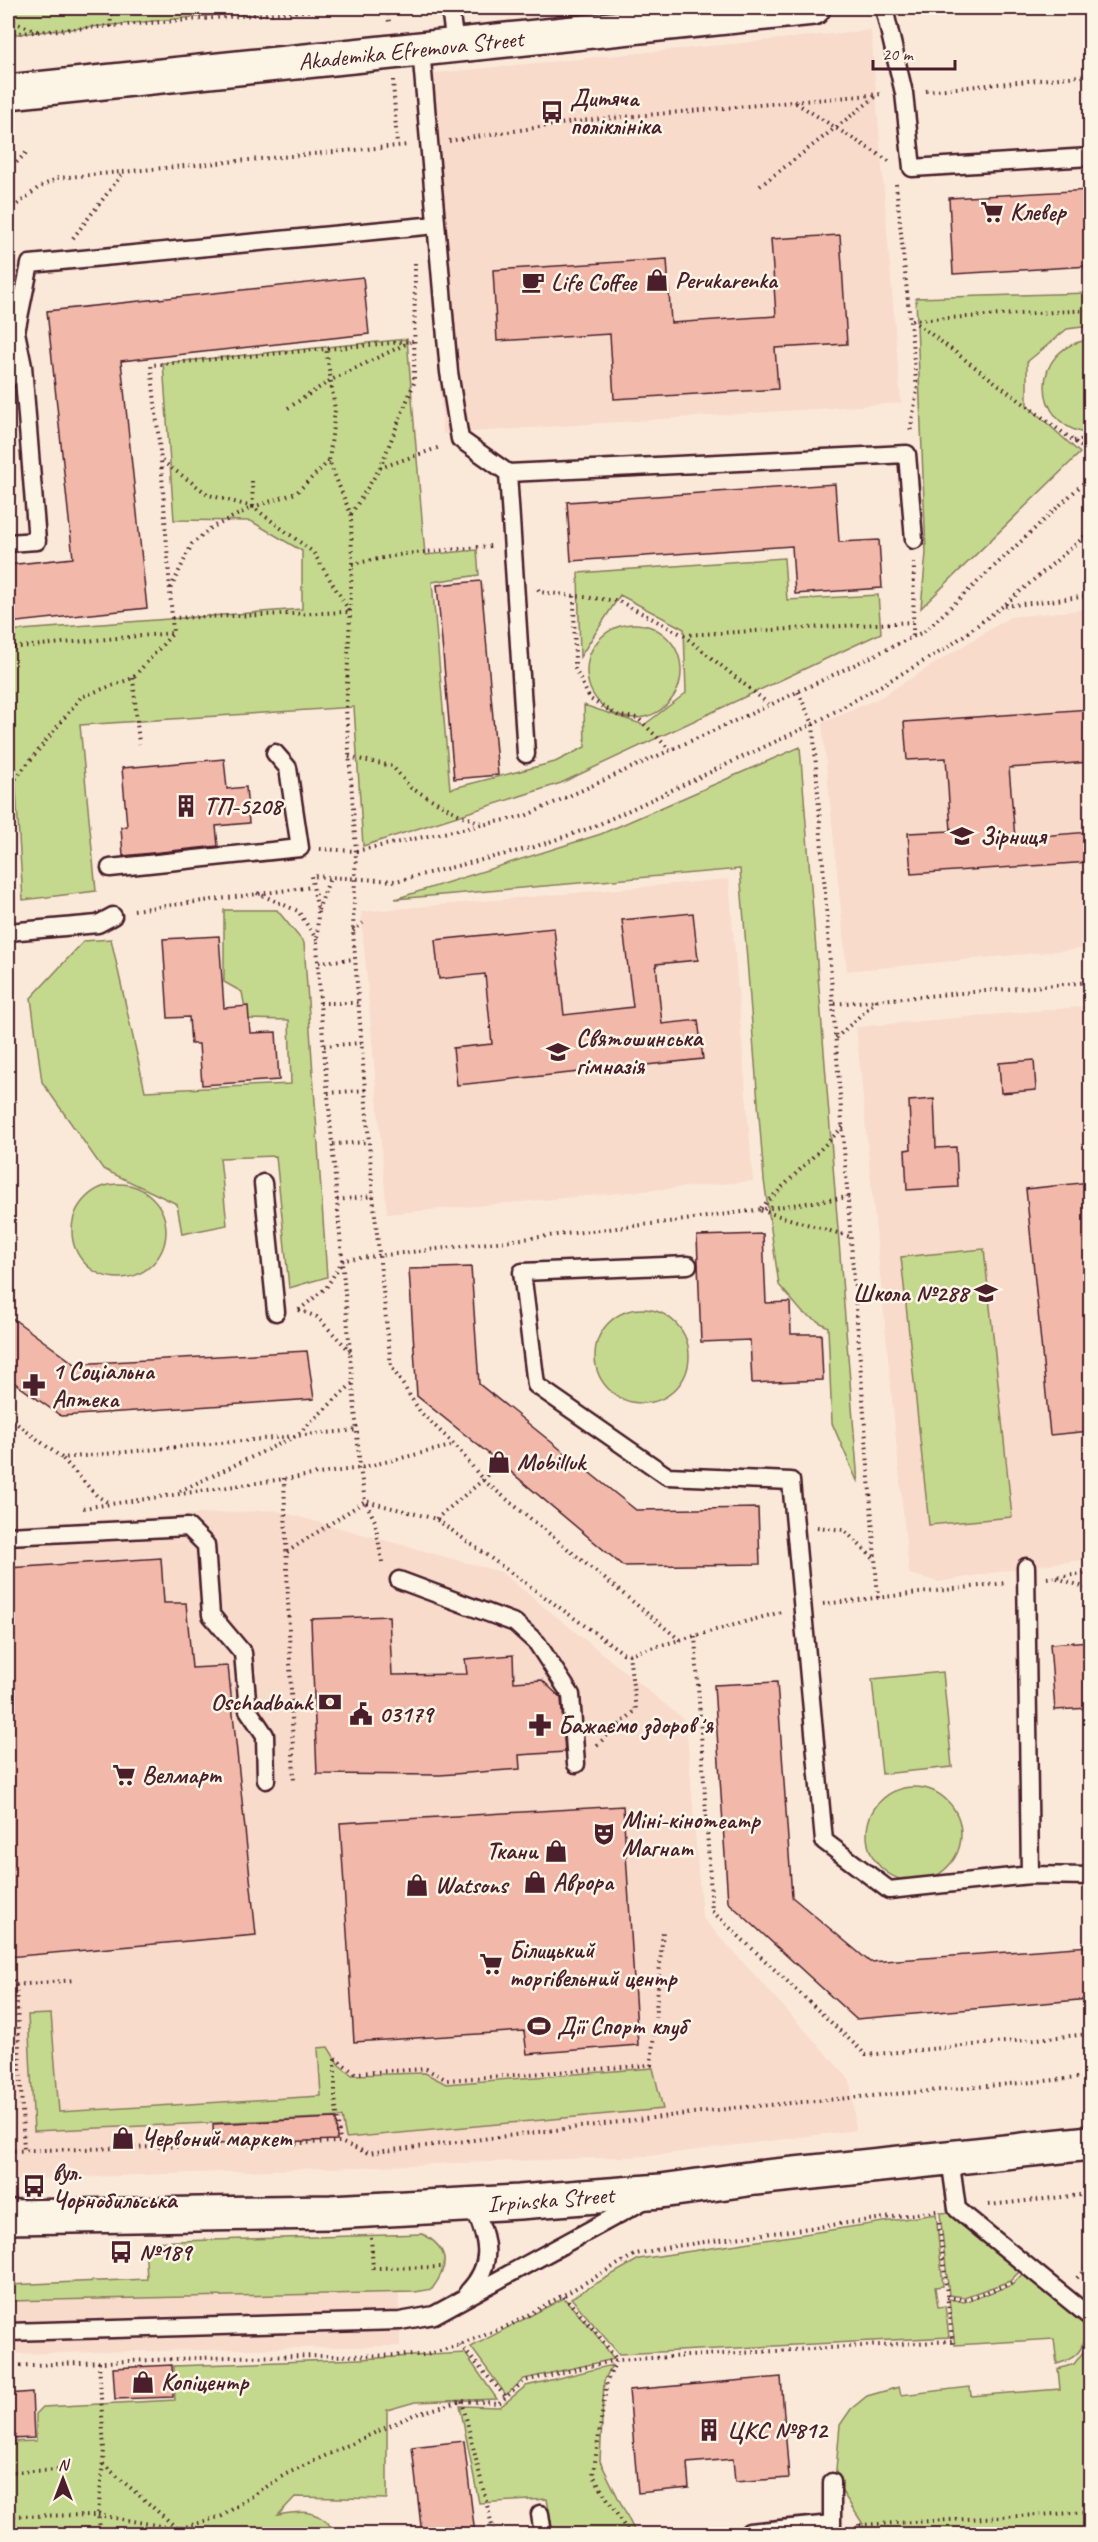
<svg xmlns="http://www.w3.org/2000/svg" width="1098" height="2542" font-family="Caveat,sans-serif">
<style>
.built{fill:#f8dbcb}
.green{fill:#c5d98e;stroke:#887c5c;stroke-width:1.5}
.building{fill:#f2b9aa;stroke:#4a1f2b;stroke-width:1.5}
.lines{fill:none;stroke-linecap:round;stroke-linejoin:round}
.service-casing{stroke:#4a1f2b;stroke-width:21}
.tertiary-casing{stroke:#4a1f2b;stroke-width:38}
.secondary-casing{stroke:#4a1f2b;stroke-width:38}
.path{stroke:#4a1f2b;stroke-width:4;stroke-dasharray:1.5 4.5;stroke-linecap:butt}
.service{stroke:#fcf5e5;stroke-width:16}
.tertiary{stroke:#fcf5e5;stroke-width:33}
.secondary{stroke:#fcf5e5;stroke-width:33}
.labels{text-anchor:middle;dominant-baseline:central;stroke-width:5;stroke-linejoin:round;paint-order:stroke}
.street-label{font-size:24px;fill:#4a1f2b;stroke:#fcf5e5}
.poi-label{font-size:24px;font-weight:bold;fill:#4a1f2b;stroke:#fcf5e5;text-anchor:start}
</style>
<rect width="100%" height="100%" fill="#fae9d9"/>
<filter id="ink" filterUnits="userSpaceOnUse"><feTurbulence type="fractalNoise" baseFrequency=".0167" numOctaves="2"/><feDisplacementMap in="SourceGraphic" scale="12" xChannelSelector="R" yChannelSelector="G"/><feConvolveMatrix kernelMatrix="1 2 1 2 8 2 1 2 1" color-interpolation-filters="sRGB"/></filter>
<g filter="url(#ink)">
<path class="built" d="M 871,30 L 901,403 L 443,434 L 416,75 Z
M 1090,609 L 1090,948 L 847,971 L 822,723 L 879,698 L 1010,617 Z
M 729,879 L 753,1181 L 387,1214 L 361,912 Z
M 1090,1006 L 1090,1559 L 1026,1567 L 939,1582 L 909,1574 L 856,1027 Z
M 274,1510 L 501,1572 L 686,1721 L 702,1917 L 850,2080 L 856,2130 L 649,2156 L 8,2180 L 8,1525 Z
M 399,2293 L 400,2346 L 8,2354 L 8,2301 Z"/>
<path class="green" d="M 8,8 L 290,8 L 8,35 Z
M 1090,293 L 1090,326 L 1067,329 L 1027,362 L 1027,405 L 1080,453 L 921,608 L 926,553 L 916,298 Z
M 407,339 L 425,555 L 477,550 L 479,575 L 432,582 L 450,789 L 555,762 L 585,747 L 584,705 L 644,725 L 686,693 L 684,629 L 620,595 L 580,657 L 578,573 L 784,558 L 787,600 L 878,595 L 881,633 L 561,783 L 363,846 L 354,707 L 80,725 L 96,891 L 23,900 L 8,664 L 8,631 L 302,609 L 302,551 L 251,521 L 174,520 L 163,363 Z
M 1090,340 L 1090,434 C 1030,426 1030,346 1090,340 Z
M587 671a47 47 0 1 1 94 0a47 47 0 1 1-94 0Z
M 800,747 L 858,1483 L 832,1423 L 828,1327 L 803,1313 L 779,1285 L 764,1180 L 740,869 L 395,899 L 601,834 Z
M 224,910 L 277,910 L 304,943 L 327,1277 L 289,1288 L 276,1156 L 220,1158 L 227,1225 L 182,1234 L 177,1204 L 103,1169 L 42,1082 L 31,998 L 84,941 L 111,939 L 145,1091 L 291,1084 L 289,1020 L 247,1019 L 242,992 L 224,982 Z
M72 1231a47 47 0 1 1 94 0a47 47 0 1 1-94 0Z
M 984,1249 L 1012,1517 L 929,1525 L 901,1257 Z
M595 1356a47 47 0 1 1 94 0a47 47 0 1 1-94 0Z
M 943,1672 L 952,1767 L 882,1774 L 872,1679 Z
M867 1834a47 47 0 1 1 94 0a47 47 0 1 1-94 0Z
M 51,2014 L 59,2112 L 321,2096 L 318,2048 L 328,2047 L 339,2065 L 352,2075 L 425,2073 L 446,2084 L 653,2068 L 663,2109 L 346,2138 L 342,2117 L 34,2131 L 28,2015 Z
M 957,2212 L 1025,2266 L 1010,2281 L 964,2297 L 949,2295 L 940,2213 Z
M 936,2214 L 943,2286 L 935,2287 L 938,2307 L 945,2306 L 949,2337 L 619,2354 L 571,2298 L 639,2259 Z
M 423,2234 C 449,2249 450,2265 432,2289 L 415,2292 L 8,2301 L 8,2285 L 147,2279 L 145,2242 Z
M 1028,2268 L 1084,2313 C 1084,2340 1088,2355 1057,2364 L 1054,2339 L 955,2345 L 949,2299 L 964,2302 L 1012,2285 Z
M 564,2298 L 594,2332 L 614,2359 L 524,2379 L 506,2395 L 471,2347 Z
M 1088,2319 L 1090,2321 L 1090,2534 L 864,2534 L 863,2524 L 835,2481 L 840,2425 L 851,2409 L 867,2396 L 899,2387 L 901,2395 L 970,2387 L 971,2396 L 1060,2389 L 1058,2369 L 1074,2364 L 1090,2343 Z
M 465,2353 L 497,2399 L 415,2402 L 387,2410 L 387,2499 L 295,2497 L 278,2515 C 305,2510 319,2509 337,2534 L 8,2534 L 8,2442 L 36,2441 L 36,2414 L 43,2407 L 175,2400 L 174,2366 L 360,2359 Z
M 612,2365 L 604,2381 L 600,2461 L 636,2534 L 553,2534 L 547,2499 L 479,2503 L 460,2406 L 500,2407 L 526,2386 Z"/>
<path class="building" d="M 1090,190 L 1090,266 L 953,274 L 949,198 Z
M 840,235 L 847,344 L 775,348 L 778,389 L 614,399 L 610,334 L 497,341 L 493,270 L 667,259 L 671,323 L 776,316 L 771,239 Z
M 363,277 L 369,334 L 121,361 L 147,608 L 8,623 L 8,565 L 73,558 L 47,311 Z
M 835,484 L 839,542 L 879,540 L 882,588 L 795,594 L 792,546 L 571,561 L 567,502 Z
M 481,581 L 498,775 L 454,779 L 437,585 Z
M 1090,709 L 1090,762 L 1009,768 L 1015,838 L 1090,832 L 1090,862 L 911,874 L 908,833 L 951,831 L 946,758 L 907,760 L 904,722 Z
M 224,759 L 227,789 L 246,787 L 249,823 L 216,826 L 218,846 L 123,856 L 121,827 L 127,826 L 122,768 Z
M 693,913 L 698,960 L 656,964 L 662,1024 L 698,1020 L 703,1059 L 457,1085 L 453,1048 L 492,1044 L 485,974 L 439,979 L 435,940 L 554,928 L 564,1015 L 633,1007 L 622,920 Z
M 219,936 L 224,1008 L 248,1006 L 250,1033 L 276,1032 L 279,1080 L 202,1085 L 199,1044 L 191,1044 L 189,1017 L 168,1018 L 163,939 Z
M 1034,1060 L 1036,1090 L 1001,1093 L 999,1063 Z
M 934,1099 L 936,1148 L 956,1147 L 958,1187 L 907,1190 L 905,1150 L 911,1149 L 909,1101 Z
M 1090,1182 L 1090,1431 L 1050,1435 L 1026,1189 Z
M 763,1234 L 766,1303 L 790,1302 L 791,1334 L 821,1334 L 823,1380 L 752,1383 L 750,1340 L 701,1342 L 697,1236 Z
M 471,1267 L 479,1384 L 636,1510 L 758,1508 L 760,1564 L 623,1566 L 499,1462 L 417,1396 L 409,1269 Z
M 8,1315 L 75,1364 L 307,1351 L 314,1399 L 61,1416 L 8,1378 Z
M 161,1558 L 164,1603 L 186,1603 L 192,1668 L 228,1666 L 256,1935 L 8,1957 L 8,1738 L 10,1738 L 8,1701 L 8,1568 Z
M 389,1616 L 392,1675 L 467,1674 L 465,1659 L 513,1655 L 514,1682 L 542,1680 L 561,1698 L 565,1752 L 519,1755 L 520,1769 L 440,1775 L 317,1774 L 311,1619 Z
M 1090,1641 L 1090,1708 L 1055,1710 L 1050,1644 Z
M 777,1682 L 792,1897 L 870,1962 L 1090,1946 L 1090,1999 L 856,2019 L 728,1902 L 714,1685 Z
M 623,1806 L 638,2045 L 527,2054 L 524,2031 L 354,2042 L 340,1823 Z
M 336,2118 L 337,2140 L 214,2144 L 213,2124 Z
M 172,2365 L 173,2397 L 115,2399 L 113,2368 Z
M 781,2377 L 789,2478 L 735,2482 L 733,2459 L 687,2463 L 689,2488 L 638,2493 L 629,2390 Z
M 32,2392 L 34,2438 L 8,2439 L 8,2394 Z
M 464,2441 L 475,2535 L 422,2535 L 412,2447 Z"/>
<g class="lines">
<g class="service-casing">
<path id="service" d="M 450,8 L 455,45
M 884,8 L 904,93 L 912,168 L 1090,157
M 421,49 L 449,372 L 460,439 L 508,473 L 907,454 L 914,540
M 8,379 L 23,366
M 508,473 L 526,754
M 8,543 L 37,541 L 23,366 L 16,332 L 30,264 L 436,225
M 110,868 L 300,848 L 288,768 L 275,753
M 8,932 L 98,924 L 113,916
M 263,1183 L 276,1312
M 688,1265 L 522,1272 L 536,1385 L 667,1476 L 791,1481 L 824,1841 L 889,1890 L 1030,1875 L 1090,1876
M 8,1536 L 188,1527 L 206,1545 L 211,1615 L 243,1653 L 248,1710 L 265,1735 L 266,1780
M 1026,1567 L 1030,1875
M 399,1580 L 515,1623 L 537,1643 L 571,1695 L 576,1764
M 950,2158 L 957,2209 L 1090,2317
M 468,2292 C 496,2262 487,2239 473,2205
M 8,2332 L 400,2321 L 434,2315 L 645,2200
M 540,2514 L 543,2534
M 749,2532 L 832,2524 L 832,2482"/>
</g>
<g class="tertiary-casing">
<g id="tertiary">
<path id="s1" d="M 8,2217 L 331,2212 L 519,2202 L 661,2191 L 755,2178 L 1090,2143"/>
</g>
</g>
<g class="secondary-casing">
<g id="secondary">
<path id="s2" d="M 8,92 L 813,8"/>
</g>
</g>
<path class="path" d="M 110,8 L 111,27
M 330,8 L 352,8
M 387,8 L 389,22
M 8,20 L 40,32
M 8,34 L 330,9
M 393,80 L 397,146
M 926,91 L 1090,75
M 796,103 L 889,161
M 449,141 L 579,121 L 882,94
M 8,171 L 28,151
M 896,184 L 917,390 L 910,433
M 760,186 L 878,95
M 8,212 L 38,188 L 58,178 L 408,145
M 73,238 L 123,173
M 912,320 L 1090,453
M 912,320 L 1090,310
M 288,408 L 331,380 L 410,342
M 1074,441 L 1090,438
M 162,461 L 209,495 L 253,507 L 313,552 L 350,612 L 172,618
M 380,468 L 414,383 L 415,262
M 252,481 L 253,507
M 351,514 L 380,468 L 440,447
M 352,564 L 404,554 L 491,546
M 171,588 L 192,544 L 211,528 L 253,507 L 296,493 L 329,461
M 538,589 L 540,592 L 619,601 L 683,635 L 770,705
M 574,596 L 575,669 L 590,699 L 619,716 L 638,718 L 670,750
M 1005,606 L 1090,596
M 684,635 L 913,622
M 913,636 L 914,559
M 8,648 L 173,633 L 161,461 L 151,365 L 413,341
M 133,678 L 139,744
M 798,692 L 813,724 L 833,1004 L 1090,982
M 349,757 L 392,766 L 411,788 L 460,815 L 484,824
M 8,788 L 81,697 L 133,678 L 172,634
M 320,849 L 356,851 L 346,709 L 352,564 L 351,515 L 329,461 L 335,410 L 326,348
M 257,893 L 298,911 L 317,940
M 134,910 L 312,887
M 318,910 L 330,878
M 353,931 L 363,923
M 319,962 L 355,959
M 320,1003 L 358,1003
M 833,1004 L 878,1598
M 836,1038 L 877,1000
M 324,1046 L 361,1043
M 328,1093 L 366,1090
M 843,1127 L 759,1210 L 851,1237
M 333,1144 L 369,1142
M 337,1200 L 373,1196
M 299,1310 L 326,1288 L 343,1260 L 685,1220 L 849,1197
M 299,1310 L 317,1317 L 351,1352
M 8,1417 L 62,1458 L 358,1430
M 63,1459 L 97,1496 L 109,1503
M 284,1478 L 294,1782
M 180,1491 L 296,1436 L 354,1382
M 83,1508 L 360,1468 L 455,1445
M 436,1519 L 483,1480 L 499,1462
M 817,1527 L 844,1530 L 875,1560
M 287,1552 L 365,1501 L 436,1519 L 623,1653 L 629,1654 L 781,1612
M 382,1562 L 375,1521 L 365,1501 L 360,1468 L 320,1003 L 317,940 L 318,911 L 311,876 L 396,881 L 534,847 L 593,827 L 813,724 L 947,648 L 1003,606 L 1090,532
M 1047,1578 L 1090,1573
M 1057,1578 L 1090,1589
M 823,1604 L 1006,1583
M 695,1636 L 712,1911 L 866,2055 L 1090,2034
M 680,1640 L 483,1480 L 455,1445 L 421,1413 L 391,1366 L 373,1196 L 353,931 L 356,851 L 525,816 L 770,705 L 925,631 L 1090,477
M 597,1745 L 636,1710 L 629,1654
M 8,1969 L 16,1985 L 24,2151
M 16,1985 L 75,1980
M 335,2058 L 355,2073 L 426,2069 L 447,2080 L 651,2065 L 663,1931
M 335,2059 L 335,2097 L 340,2142
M 8,2151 L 340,2142 L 368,2153 L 734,2108 L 1090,2077
M 989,2205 L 1090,2194
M 939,2223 L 953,2347
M 371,2238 L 373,2268 L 445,2267
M 1077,2278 L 1090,2264
M 564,2296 L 595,2331 L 617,2360
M 947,2297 L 964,2300 L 1012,2283
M 460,2345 L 506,2397
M 616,2361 L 607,2381 L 593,2475 L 629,2534
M 99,2362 L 104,2450 L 98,2515 L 101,2534
M 8,2366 L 227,2357 L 426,2355 L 460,2345 L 512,2324 L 636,2254 L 675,2246 L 937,2211
M 462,2401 L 494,2534
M 103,2464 L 178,2529 L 192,2534
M 8,2472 L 61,2470
M 8,2516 L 98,2515 L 178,2529 L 222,2516 L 286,2474 L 413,2415 L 462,2401 L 499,2403 L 524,2381 L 617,2360 L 952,2341
M 859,2524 L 860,2534
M 860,2525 L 1090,2512
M 712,2534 L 729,2533"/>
<use href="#service" class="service"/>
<use href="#tertiary" class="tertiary"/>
<use href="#secondary" class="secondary"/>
</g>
</g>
<defs>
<g id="bus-bare" transform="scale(1.8)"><path d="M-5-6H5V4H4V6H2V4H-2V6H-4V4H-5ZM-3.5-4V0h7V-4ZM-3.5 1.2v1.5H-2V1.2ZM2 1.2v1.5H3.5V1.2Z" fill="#4a1f2b" stroke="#fcf5e5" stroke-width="2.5" paint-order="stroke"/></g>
<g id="supermarket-bare" transform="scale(1.8)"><path d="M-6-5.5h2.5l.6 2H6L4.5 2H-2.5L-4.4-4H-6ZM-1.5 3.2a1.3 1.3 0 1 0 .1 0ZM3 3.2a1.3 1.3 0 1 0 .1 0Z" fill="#4a1f2b" stroke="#fcf5e5" stroke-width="2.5" paint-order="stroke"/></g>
<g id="shop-bare" transform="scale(1.8)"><path d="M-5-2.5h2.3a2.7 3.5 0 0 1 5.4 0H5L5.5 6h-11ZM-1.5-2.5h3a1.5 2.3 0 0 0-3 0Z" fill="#4a1f2b" stroke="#fcf5e5" stroke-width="2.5" paint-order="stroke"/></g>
<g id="cafe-bare" transform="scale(1.8)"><path d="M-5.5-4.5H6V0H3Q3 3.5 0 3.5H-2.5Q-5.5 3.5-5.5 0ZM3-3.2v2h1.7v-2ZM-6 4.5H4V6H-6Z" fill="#4a1f2b" stroke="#fcf5e5" stroke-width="2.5" paint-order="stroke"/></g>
<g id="building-bare" transform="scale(1.8)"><path d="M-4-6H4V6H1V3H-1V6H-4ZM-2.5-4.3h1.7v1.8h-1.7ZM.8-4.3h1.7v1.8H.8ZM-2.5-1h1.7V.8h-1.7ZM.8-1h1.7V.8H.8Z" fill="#4a1f2b" stroke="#fcf5e5" stroke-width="2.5" paint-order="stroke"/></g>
<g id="school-bare" transform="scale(1.8)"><path d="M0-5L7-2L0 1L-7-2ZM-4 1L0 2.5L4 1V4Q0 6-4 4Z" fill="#4a1f2b" stroke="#fcf5e5" stroke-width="2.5" paint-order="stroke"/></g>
<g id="pharmacy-bare" transform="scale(1.8)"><path d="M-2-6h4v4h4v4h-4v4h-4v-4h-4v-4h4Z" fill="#4a1f2b" stroke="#fcf5e5" stroke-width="2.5" paint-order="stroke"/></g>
<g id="bank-bare" transform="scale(1.8)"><path d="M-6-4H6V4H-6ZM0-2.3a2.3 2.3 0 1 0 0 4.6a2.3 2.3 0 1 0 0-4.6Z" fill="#4a1f2b" stroke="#fcf5e5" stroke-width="2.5" paint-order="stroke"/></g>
<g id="civic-bare" transform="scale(1.8)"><path d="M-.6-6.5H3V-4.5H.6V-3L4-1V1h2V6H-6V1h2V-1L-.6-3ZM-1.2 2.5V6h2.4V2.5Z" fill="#4a1f2b" stroke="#fcf5e5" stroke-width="2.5" paint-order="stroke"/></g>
<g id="theatre-bare" transform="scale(1.8)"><path d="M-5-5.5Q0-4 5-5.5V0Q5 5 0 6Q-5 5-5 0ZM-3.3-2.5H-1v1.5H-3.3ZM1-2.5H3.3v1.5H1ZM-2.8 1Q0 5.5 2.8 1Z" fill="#4a1f2b" stroke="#fcf5e5" stroke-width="2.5" paint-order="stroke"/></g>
<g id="stadium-bare" transform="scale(1.8)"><path d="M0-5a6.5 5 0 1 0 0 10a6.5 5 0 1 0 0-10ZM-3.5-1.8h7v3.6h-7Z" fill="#4a1f2b" stroke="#fcf5e5" stroke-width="2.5" paint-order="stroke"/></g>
</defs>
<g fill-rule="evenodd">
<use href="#bus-bare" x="552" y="112"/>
<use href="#supermarket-bare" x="992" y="212"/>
<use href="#shop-bare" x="657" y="280"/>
<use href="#cafe-bare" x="533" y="282"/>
<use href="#building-bare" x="186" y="806"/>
<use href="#school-bare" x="962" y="836"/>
<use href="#school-bare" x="558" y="1052"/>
<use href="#school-bare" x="986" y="1293"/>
<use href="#pharmacy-bare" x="34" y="1385"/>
<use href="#shop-bare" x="499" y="1462"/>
<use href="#bank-bare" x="330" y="1702"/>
<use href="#civic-bare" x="361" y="1714"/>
<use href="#pharmacy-bare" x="540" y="1725"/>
<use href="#supermarket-bare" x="124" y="1775"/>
<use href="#theatre-bare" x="604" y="1834"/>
<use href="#shop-bare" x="556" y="1851"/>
<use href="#shop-bare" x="535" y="1882"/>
<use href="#shop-bare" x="417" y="1885"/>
<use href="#supermarket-bare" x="491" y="1964"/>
<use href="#stadium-bare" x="539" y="2026"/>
<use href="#shop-bare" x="123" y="2138"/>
<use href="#bus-bare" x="34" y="2186"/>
<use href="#bus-bare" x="121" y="2252"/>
<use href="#shop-bare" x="143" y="2382"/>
<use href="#building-bare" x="709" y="2430"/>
</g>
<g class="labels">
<g class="street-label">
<text stroke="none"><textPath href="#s2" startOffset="405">Akademika Efremova Street</textPath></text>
<text stroke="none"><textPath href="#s1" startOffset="543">Irpinska Street</textPath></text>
</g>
<g class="poi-label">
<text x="570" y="98">Дитяча<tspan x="570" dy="28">поліклініка</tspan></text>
<text x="1010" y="212">Клевер</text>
<text x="675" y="280">Perukarenka</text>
<text x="551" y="282">Life Coffee</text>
<text x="204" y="806">ТП-5208</text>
<text x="980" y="836">Зірниця</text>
<text x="576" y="1038">Святошинська<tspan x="576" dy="28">гімназія</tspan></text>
<text x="968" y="1293" text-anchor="end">Школа №288</text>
<text x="52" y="1371">1 Соціальна<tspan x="52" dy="28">Аптека</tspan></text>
<text x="517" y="1462">Mobilluk</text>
<text x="312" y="1702" text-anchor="end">Oschadbank</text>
<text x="379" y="1714">03179</text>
<text x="558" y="1725">Бажаємо здоровʼя</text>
<text x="142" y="1775">Велмарт</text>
<text x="622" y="1820">Міні-кінотеатр<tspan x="622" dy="28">Магнат</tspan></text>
<text x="538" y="1851" text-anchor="end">Ткани</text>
<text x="553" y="1882">Аврора</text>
<text x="435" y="1885">Watsons</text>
<text x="509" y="1950">Білицький<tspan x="509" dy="28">торгівельний центр</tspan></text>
<text x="557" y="2026">Дії Спорт клуб</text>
<text x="141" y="2138">Червоний маркет</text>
<text x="52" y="2172">вул.<tspan x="52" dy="28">Чорнобильська</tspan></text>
<text x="139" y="2252">№189</text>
<text x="161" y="2382">Копіцентр</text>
<text x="727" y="2430">ЦКС №812</text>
</g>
</g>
<rect width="1098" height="2542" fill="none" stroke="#fcf5e5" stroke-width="30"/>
<rect x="15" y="15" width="1068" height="2512" fill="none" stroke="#4a1f2b" stroke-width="2" filter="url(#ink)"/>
<g transform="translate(63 2479)" stroke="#fcf5e5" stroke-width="4.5" paint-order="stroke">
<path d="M0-4.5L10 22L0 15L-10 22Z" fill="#4a1f2b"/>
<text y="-9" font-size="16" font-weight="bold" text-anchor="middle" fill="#4a1f2b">N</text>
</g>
<path d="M873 60v9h82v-9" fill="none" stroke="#4a1f2b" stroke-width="3"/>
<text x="882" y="60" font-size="18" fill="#4a1f2b" stroke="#fcf5e5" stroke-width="4.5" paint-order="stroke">20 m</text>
</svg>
